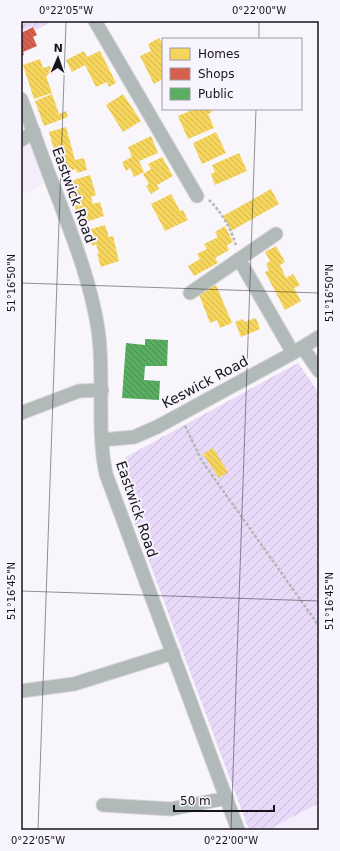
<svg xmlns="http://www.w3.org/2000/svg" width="340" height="851" font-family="'DejaVu Sans',sans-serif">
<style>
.built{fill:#f4edfc}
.garden{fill:url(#garden-furrows)}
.homes{fill:url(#homes-back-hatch)}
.shops{fill:url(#shops-back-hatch)}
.public{fill:url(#public-back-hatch)}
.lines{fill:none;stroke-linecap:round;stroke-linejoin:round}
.minor-casing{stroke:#d4d3d6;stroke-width:15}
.path{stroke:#b1b9b7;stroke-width:2.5;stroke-dasharray:3 2;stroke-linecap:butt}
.minor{stroke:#b1bab8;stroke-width:13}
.ticks{fill:none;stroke:#16131a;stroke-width:1;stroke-opacity:0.45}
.labels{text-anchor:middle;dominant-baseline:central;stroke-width:4;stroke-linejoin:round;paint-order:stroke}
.street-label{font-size:14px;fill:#16131a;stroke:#f8f4fd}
.neatline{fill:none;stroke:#16131a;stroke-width:1.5}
.ticks-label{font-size:10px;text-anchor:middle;fill:#16131a}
</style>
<defs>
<pattern id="garden-furrows" width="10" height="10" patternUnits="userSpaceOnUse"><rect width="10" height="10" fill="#e8d9f9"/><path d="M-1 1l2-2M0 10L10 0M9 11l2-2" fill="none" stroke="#c6b9d5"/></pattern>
<pattern id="homes-back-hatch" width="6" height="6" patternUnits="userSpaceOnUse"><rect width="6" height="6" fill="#f6d55c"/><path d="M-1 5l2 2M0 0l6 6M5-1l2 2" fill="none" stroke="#d2b64f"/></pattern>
<pattern id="shops-back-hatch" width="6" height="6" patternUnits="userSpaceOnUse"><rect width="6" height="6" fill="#d6604d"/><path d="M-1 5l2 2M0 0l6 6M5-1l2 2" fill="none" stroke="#ad4e3f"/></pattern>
<pattern id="public-back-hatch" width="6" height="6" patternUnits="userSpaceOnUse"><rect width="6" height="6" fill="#5aae61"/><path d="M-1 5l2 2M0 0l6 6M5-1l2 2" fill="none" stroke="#498c4f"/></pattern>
</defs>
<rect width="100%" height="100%" fill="#f8f6fb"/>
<path class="built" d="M 21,110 L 51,180 L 21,196 Z
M 319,803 L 319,830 L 268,830 Z"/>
<path class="garden" d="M 21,21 L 46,21 L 47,24 L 36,30 L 33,26 L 21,31 Z
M 298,363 L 319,393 L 319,803 L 268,830 L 249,830 L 131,513 L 120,474 L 121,465 L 126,457 Z"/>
<path class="homes" d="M 159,38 L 163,45 L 163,79 L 154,84 L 140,56 L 151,51 L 148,44 Z
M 84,51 L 87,57 L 100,51 L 116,83 L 109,87 L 107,82 L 96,87 L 85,65 L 72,72 L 66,60 Z
M 40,59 L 43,68 L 50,66 L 53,74 L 46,76 L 52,93 L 34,99 L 23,65 Z
M 52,94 L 59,114 L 66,111 L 68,117 L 44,126 L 35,101 Z
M 123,94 L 141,121 L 123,132 L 106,105 Z
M 194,109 L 210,109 L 212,112 L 208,114 L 214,128 L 188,139 L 178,116 Z
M 66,127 L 75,160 L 84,158 L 87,170 L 77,173 L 76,169 L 61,174 L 49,132 Z
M 216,132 L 226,153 L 202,164 L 193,143 Z
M 151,136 L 158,153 L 139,161 L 144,172 L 134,177 L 130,168 L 126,171 L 122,162 L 132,157 L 128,147 Z
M 239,153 L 247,171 L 215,185 L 211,174 L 215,172 L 212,165 Z
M 162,157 L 173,176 L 157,185 L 159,189 L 151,194 L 146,186 L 149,184 L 143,174 L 151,169 L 148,164 Z
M 90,175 L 96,195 L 91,197 L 93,204 L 100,202 L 104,216 L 80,224 L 67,182 Z
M 271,189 L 279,204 L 231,231 L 223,216 Z
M 171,194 L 180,211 L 183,210 L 188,220 L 165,231 L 151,204 Z
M 105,225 L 109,237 L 113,236 L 119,261 L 101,267 L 97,254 L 99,254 L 96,244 L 92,246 L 89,236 L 93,234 L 91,229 Z
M 225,226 L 233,242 L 227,245 L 229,250 L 215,258 L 218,263 L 194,276 L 188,266 L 200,259 L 197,254 L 207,249 L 204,244 L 218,237 L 215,232 Z
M 276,246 L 285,262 L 280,265 L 286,278 L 293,274 L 300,285 L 294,288 L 301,301 L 285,310 L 265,272 L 269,270 L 266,264 L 270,261 L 265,252 Z
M 216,285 L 232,323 L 220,328 L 217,320 L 210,323 L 198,292 Z
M 256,318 L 260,329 L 241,337 L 235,322 L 243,319 L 244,322 Z
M 213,448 L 228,472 L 219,478 L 203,454 Z"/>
<path class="shops" d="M 33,27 L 37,35 L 33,37 L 37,46 L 23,52 L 24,55 L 21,56 L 21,33 Z"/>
<path class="public" d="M 145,339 L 168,340 L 167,366 L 145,366 L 144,380 L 160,381 L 159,400 L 122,398 L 126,343 L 145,345 Z"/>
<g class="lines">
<g class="minor-casing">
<path id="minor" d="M 95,21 L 197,196
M 21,99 C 32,127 41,154 52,182 C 70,230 90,278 98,329 C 105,377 96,427 106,474 L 238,830
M 21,140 L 34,132
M 239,259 L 293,353
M 190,293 L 276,234
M 303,348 L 319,371
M 21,413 L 79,391 L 102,390
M 102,440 L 134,437 L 157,427 L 293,353 L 319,337
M 21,691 L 74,684 L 173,653
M 103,805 L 171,809 L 227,798"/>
</g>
<path class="path" d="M 209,200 C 221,211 232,230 236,246
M 185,426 L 202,461 L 319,626"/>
<use href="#minor" class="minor"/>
</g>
<path class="ticks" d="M 259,39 L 259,21M 21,283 L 319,293M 21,591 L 319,601M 38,830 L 66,21M 231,830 L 256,109"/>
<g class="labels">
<g class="street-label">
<text transform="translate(74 195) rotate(70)">Eastwick Road</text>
<text transform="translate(205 382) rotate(-28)">Keswick Road</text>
<text transform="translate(137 509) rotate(71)">Eastwick Road</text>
</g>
</g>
<rect width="340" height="851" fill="none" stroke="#f8f4fd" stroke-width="44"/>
<rect x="162" y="38" width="140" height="72" fill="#f8f4fd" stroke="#9e9aa2"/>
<rect x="170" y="48" width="20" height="12" fill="#f6d55c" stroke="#9e9aa2"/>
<text x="198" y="58" font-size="12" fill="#16131a">Homes</text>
<rect x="170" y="68" width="20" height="12" fill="#d6604d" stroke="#9e9aa2"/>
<text x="198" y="78" font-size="12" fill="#16131a">Shops</text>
<rect x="170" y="88" width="20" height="12" fill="#5aae61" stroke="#9e9aa2"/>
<text x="198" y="98" font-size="12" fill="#16131a">Public</text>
<g transform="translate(58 58) rotate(2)" stroke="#f8f4fd" stroke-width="3" paint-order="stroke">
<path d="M0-3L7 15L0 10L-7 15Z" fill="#16131a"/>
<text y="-6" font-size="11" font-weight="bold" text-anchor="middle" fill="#16131a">N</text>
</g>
<path d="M174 805v6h100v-6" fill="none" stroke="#16131a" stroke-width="2"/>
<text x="180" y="805" font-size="12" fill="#16131a" stroke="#f8f4fd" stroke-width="3" paint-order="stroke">50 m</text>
<rect x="22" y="22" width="296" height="807" class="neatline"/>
<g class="ticks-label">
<text x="66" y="14">0°22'05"W</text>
<text x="259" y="14">0°22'00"W</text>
<text transform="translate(11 283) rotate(-90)" y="4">51°16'50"N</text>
<text transform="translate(329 293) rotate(-90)" y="4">51°16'50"N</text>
<text transform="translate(11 591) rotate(-90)" y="4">51°16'45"N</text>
<text transform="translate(329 601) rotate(-90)" y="4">51°16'45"N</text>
<text x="38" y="844">0°22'05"W</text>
<text x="231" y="844">0°22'00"W</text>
</g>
</svg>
